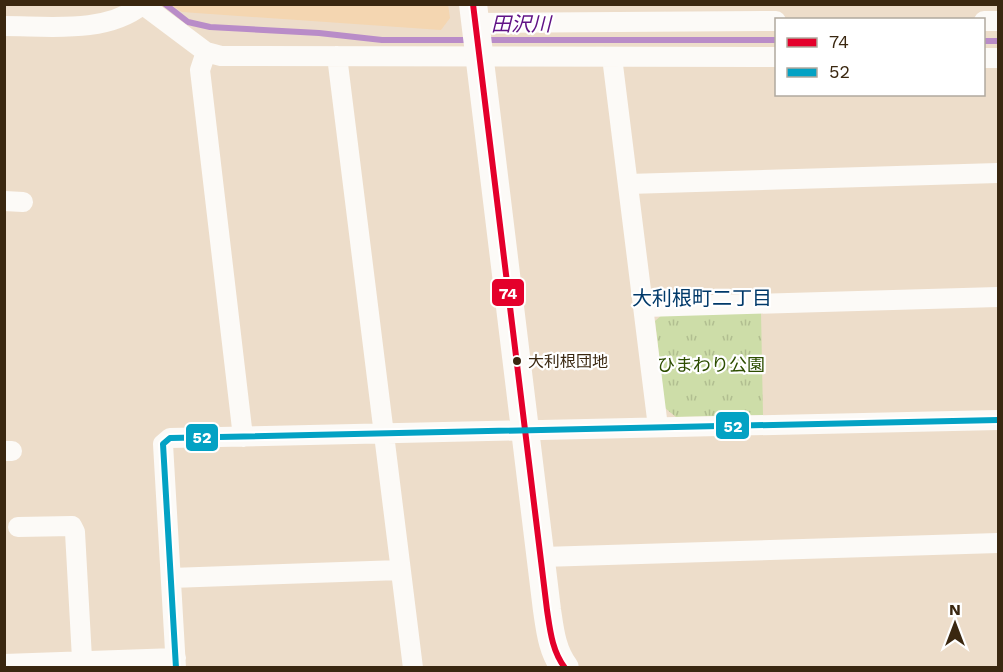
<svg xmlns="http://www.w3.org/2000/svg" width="1003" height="672" font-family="'Work Sans','Noto Sans JP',sans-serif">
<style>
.built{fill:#f4d6b1}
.grass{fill:url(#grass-tufts)}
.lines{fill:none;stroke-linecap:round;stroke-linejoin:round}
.stream{stroke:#b98cc8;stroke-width:6}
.street{stroke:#fcfaf7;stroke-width:20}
.secondary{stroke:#fcfaf7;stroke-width:28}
.bus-1-casing{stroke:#fff;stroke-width:10}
.bus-2-casing{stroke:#fff;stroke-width:10}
.bus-1{stroke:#e4002b;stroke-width:6}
.bus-2{stroke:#03a2c4;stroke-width:6}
.bus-dot{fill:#3a2710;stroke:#fff;stroke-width:2}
.labels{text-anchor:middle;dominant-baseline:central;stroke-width:4.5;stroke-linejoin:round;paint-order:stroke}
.bus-label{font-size:16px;fill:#3a2710;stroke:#fff;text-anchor:start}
.park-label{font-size:18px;fill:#2d4d00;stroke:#fff}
.water-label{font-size:20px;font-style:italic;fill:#611386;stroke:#fff}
.neighbourhood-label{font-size:20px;fill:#003969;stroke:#fff}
.line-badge{stroke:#fff;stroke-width:2}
.badge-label{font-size:16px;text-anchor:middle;font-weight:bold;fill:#fff}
</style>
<defs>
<pattern id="grass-tufts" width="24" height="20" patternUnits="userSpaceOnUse" patternTransform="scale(1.5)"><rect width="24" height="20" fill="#cddda8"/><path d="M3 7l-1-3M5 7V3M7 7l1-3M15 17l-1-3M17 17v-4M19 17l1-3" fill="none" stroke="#b1be90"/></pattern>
</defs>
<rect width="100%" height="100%" fill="#edddca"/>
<path class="built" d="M 448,4 L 450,18 L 441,30 L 182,12 L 171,5 Z"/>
<path class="grass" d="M 761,312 L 763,415 L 676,417 L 665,408 L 655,321 L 663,314 Z"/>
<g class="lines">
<path class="stream" d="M 165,4 L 188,22 L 210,27 L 319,33 L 382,40 L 469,40
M 485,40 L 776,40
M 984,41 L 998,41"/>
<path class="street" d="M 142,4 L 206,52 L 221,56 L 776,57
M 984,21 L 998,21
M 475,23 L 776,21
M 4,26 C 49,26 106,34 142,5
M 206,52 L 200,70 L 243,437
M 337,56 L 413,668
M 612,57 L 658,427
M 984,58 L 998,58
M 628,184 L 998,173
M 4,201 L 23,202
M 644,307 L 998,297
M 4,451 L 12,451
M 18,527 L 72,526 L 75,532 L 82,659
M 542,557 L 998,543
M 171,578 L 400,570
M 4,664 L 176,658
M 176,668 L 163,444 L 170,438 L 998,420"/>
<path class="secondary" d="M 473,4 L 547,610 C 550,630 552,651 565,668"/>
<g class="bus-1-casing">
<path id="bus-1" d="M 473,4 L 547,610 C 550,630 552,651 565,668"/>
</g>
<g class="bus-2-casing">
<path id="bus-2" d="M 176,668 L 163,444 L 170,438 L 998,420"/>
</g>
<use href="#bus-1" class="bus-1"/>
<use href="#bus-2" class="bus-2"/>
</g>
<circle class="bus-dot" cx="517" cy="361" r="5"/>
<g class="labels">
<g class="bus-label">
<text x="528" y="361">大利根団地</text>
</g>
<g class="park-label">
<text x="711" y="364">ひまわり公園</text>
</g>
<g class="water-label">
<text x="521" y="24">田沢川</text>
</g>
<g class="neighbourhood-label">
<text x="702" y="298">大利根町二丁目</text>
</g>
</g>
<g class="line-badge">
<rect x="491" y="278" width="34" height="29" rx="6" fill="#e4002b"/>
<rect x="715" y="411" width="35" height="29" rx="6" fill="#03a2c4"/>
<rect x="185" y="423" width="34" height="29" rx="6" fill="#03a2c4"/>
</g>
<g class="badge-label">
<text x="508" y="299">74</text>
<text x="733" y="432">52</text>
<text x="202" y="443">52</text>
</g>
<rect width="1003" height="672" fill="none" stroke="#3a2710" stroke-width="12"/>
<rect x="775" y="18" width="210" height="78" fill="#ffffff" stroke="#b0a99f" stroke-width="1.5"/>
<rect x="787" y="38" width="30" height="9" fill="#e4002b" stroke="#b0a99f" stroke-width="1.5"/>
<text x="829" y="48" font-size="18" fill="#3a2710">74</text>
<rect x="787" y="68" width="30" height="9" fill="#03a2c4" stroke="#b0a99f" stroke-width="1.5"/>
<text x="829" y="78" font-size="18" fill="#3a2710">52</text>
<g transform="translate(955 624)" stroke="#ffffff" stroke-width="4.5" paint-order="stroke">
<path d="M0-4.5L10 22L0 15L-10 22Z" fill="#3a2710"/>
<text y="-9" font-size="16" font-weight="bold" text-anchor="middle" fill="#3a2710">N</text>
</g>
</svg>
